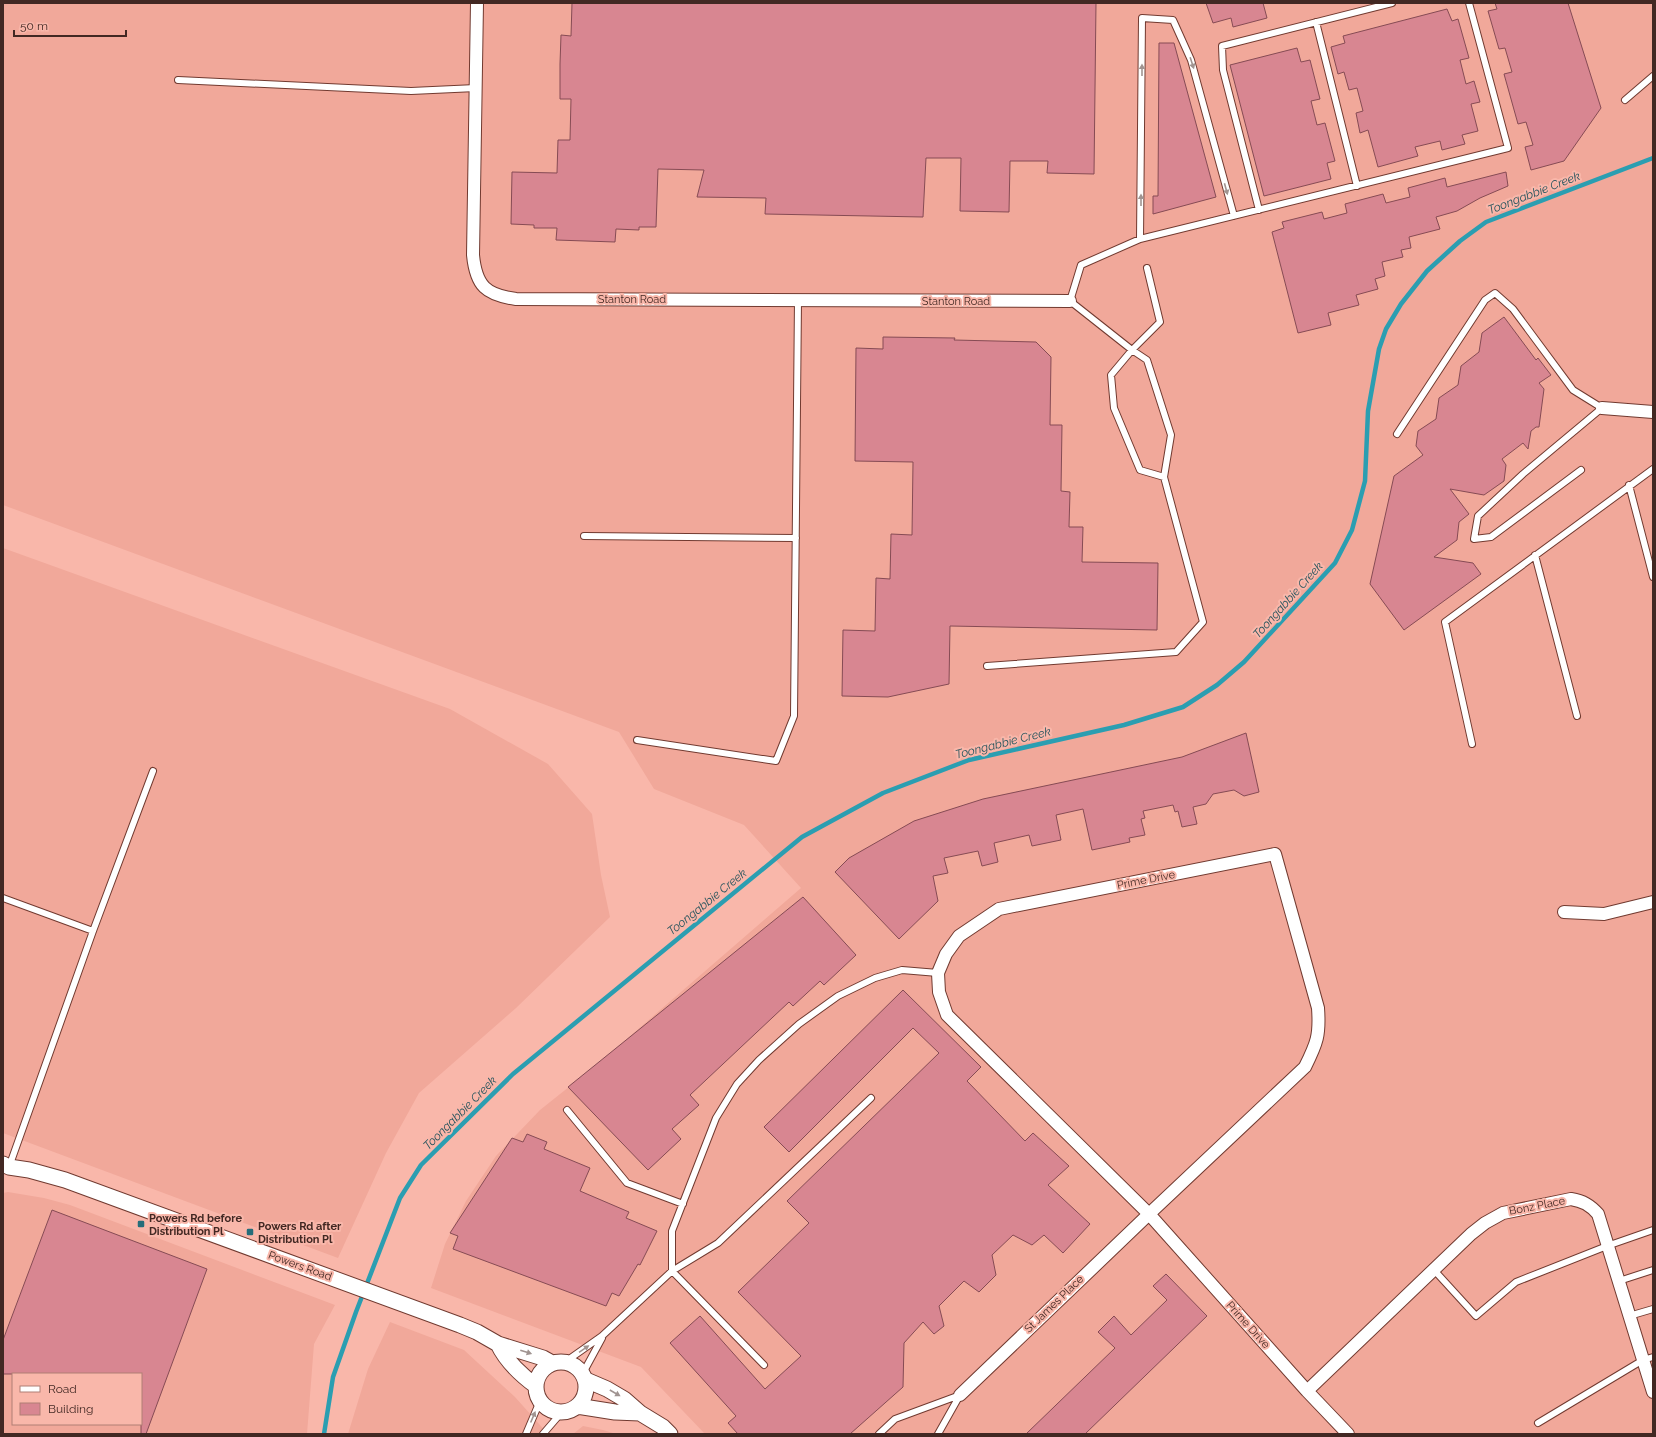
<svg xmlns="http://www.w3.org/2000/svg" width="1656" height="1437" font-family="Raleway,sans-serif">
<style>
.built{fill:#f1a89a;fill-rule:evenodd}
.lines{fill:none;stroke-linecap:round;stroke-linejoin:round}
.stream{stroke:#2b9eb1;stroke-width:4.5}
.building{fill:#d88691;stroke:#864b54}
.service-casing{stroke:#713a30;stroke-width:8}
.minor-casing{stroke:#713a30;stroke-width:14}
.tertiary-casing{stroke:#713a30;stroke-width:17}
.service{stroke:#fff;stroke-width:6}
.minor{stroke:#fff;stroke-width:12}
.tertiary{stroke:#fff;stroke-width:15}
.oneway{fill:#a09491}
.poi-dot{fill:#266d7a;stroke:#f9b7aa;stroke-width:1.5}
.labels{text-anchor:middle;dominant-baseline:central;stroke-width:4;stroke-linejoin:round;paint-order:stroke}
.street-label{font-size:11px;fill:#422823;stroke:#f9b7aa}
.poi-label{font-size:11px;font-weight:bold;fill:#422823;stroke:#f9b7aa;text-anchor:start}
.water-label{font-size:12px;font-style:italic;fill:#24535c;stroke:#f9b7aa}
</style>
<rect width="100%" height="100%" fill="#f9b7aa"/>
<path class="built" d="M 3,3 L 1653,3 L 1653,1434 L 705,1434 L 641,1367 L 431,1288 L 445,1244 L 466,1201 L 496,1156 L 540,1110 L 599,1063 L 801,888 L 744,825 L 654,789 L 619,732 L 3,505 Z
M 3,548 L 450,709 L 548,764 L 592,814 L 601,875 L 610,917 L 516,1008 L 419,1093 L 386,1153 L 338,1258 L 3,1133 Z
M 8,1192 L 44,1198 L 70,1205 L 335,1305 L 314,1344 L 307,1434 L 3,1434 L 3,1193 ZM 13,1374 L 141,1374 L 141,1424 L 13,1424 Z
M 390,1322 L 464,1350 L 515,1397 L 548,1434 L 348,1434 L 368,1369 Z
M 583,1426 L 603,1430 L 616,1434 L 573,1434 Z"/>
<g class="lines">
<path class="stream" d="M 324,1434 L 333,1377 L 356,1312 L 400,1198 L 421,1165 L 513,1074 L 802,837 L 883,793 L 969,760 L 1124,725 L 1183,707 L 1217,685 L 1244,662 L 1335,563 L 1352,530 L 1365,481 L 1368,411 L 1379,349 L 1386,329 L 1401,304 L 1427,271 L 1460,241 L 1486,222 L 1653,158"/>
</g>
<path class="building" d="M 572,3 L 1096,3 L 1094,174 L 1047,173 L 1048,161 L 1010,161 L 1009,212 L 960,211 L 961,158 L 926,158 L 923,217 L 765,214 L 766,198 L 697,197 L 704,170 L 658,169 L 656,227 L 639,227 L 639,230 L 616,229 L 615,242 L 556,240 L 557,228 L 534,228 L 534,225 L 511,224 L 512,172 L 557,173 L 558,140 L 570,140 L 571,99 L 560,99 L 560,64 L 561,35 L 571,36 Z
M 1206,3 L 1263,3 L 1267,18 L 1233,27 L 1231,18 L 1213,23 Z
M 1495,3 L 1568,3 L 1601,108 L 1564,161 L 1531,170 L 1525,147 L 1533,145 L 1526,122 L 1518,124 L 1504,74 L 1512,72 L 1505,48 L 1499,49 L 1488,11 L 1497,9 Z
M 1447,9 L 1452,21 L 1458,19 L 1469,58 L 1460,60 L 1466,84 L 1474,81 L 1480,102 L 1471,104 L 1478,131 L 1462,135 L 1465,144 L 1442,150 L 1440,141 L 1415,147 L 1418,156 L 1378,167 L 1368,130 L 1360,133 L 1356,113 L 1363,111 L 1357,88 L 1349,90 L 1344,72 L 1338,74 L 1331,47 L 1345,43 L 1343,36 Z
M 1159,43 L 1174,43 L 1216,197 L 1153,214 L 1153,196 L 1158,196 Z
M 1297,48 L 1301,62 L 1310,60 L 1320,99 L 1311,101 L 1317,125 L 1325,123 L 1335,161 L 1327,163 L 1331,179 L 1264,196 L 1230,65 Z
M 1506,172 L 1508,186 L 1480,198 L 1457,211 L 1436,217 L 1440,229 L 1409,237 L 1411,248 L 1401,250 L 1403,257 L 1382,262 L 1385,276 L 1375,279 L 1378,289 L 1356,295 L 1359,305 L 1328,313 L 1331,325 L 1298,333 L 1272,232 L 1284,228 L 1282,222 L 1322,212 L 1324,219 L 1347,213 L 1345,204 L 1383,194 L 1386,203 L 1410,197 L 1408,188 L 1445,178 L 1447,187 Z
M 1504,317 L 1536,360 L 1538,358 L 1551,375 L 1539,383 L 1544,389 L 1539,427 L 1536,427 L 1531,431 L 1528,449 L 1523,443 L 1502,459 L 1506,465 L 1504,481 L 1484,495 L 1450,489 L 1469,514 L 1459,522 L 1457,540 L 1434,557 L 1473,563 L 1481,574 L 1404,630 L 1370,584 L 1394,476 L 1423,455 L 1416,446 L 1418,431 L 1436,419 L 1439,398 L 1458,385 L 1461,366 L 1479,352 L 1482,333 Z
M 883,337 L 955,338 L 954,340 L 1036,342 L 1051,357 L 1050,425 L 1062,425 L 1061,491 L 1070,492 L 1069,527 L 1083,527 L 1082,562 L 1158,563 L 1157,630 L 950,626 L 949,684 L 888,697 L 842,696 L 843,630 L 875,631 L 876,578 L 890,579 L 891,534 L 912,535 L 913,462 L 855,461 L 856,348 L 883,349 Z
M 1246,733 L 1259,792 L 1244,796 L 1234,790 L 1213,794 L 1206,804 L 1193,807 L 1197,824 L 1182,827 L 1178,811 L 1175,812 L 1173,805 L 1143,811 L 1145,818 L 1141,819 L 1145,835 L 1129,838 L 1130,842 L 1092,850 L 1083,809 L 1056,815 L 1061,840 L 1032,846 L 1029,835 L 994,843 L 998,862 L 982,866 L 978,851 L 944,858 L 948,873 L 933,876 L 938,901 L 899,939 L 835,872 L 849,858 L 914,821 L 983,799 L 1182,757 Z
M 803,897 L 856,955 L 824,985 L 820,981 L 793,1006 L 789,1002 L 690,1095 L 699,1105 L 672,1129 L 681,1139 L 648,1170 L 568,1087 Z
M 903,990 L 981,1067 L 967,1081 L 1025,1141 L 1033,1133 L 1069,1166 L 1048,1185 L 1090,1224 L 1063,1253 L 1044,1235 L 1032,1245 L 1013,1235 L 992,1255 L 996,1275 L 979,1292 L 964,1281 L 939,1306 L 944,1326 L 934,1334 L 923,1322 L 904,1343 L 903,1387 L 850,1434 L 738,1434 L 728,1423 L 736,1416 L 670,1343 L 700,1316 L 765,1389 L 801,1356 L 738,1292 L 809,1223 L 787,1201 L 939,1053 L 913,1028 L 789,1152 L 764,1127 Z
M 527,1134 L 547,1142 L 544,1149 L 590,1168 L 580,1191 L 629,1212 L 626,1218 L 657,1231 L 640,1265 L 638,1264 L 619,1296 L 612,1293 L 606,1306 L 453,1249 L 458,1236 L 450,1233 L 512,1138 L 523,1142 Z
M 52,1210 L 207,1269 L 146,1434 L 141,1434 L 141,1374 L 3,1374 L 3,1340 Z
M 1166,1274 L 1207,1316 L 1085,1434 L 1026,1434 L 1115,1348 L 1098,1332 L 1114,1316 L 1131,1335 L 1167,1300 L 1153,1286 Z"/>
<g class="lines">
<g class="service-casing">
<path id="service" d="M 1316,22 L 1357,186
M 178,80 L 411,91 L 476,88
M 1625,100 L 1653,76
M 1259,210 L 1223,70 L 1222,46 L 1392,3
M 1140,239 L 1142,18 L 1173,20 L 1191,60 L 1234,216
M 1147,268 L 1160,322 L 1132,350 L 1070,301 L 1081,265 L 1140,239 L 1508,148 L 1469,3
M 1132,350 L 1147,360 L 1171,435 L 1164,477 L 1140,470 L 1114,408 L 1111,375 Z
M 1397,434 L 1485,300 L 1495,293 L 1513,309 L 1573,390 L 1602,408 L 1523,474 L 1478,516 L 1474,539 L 1491,537 L 1581,470
M 1629,485 L 1653,577
M 584,536 L 796,538
M 1535,555 L 1577,716
M 987,666 L 1176,652 L 1203,622 L 1164,477
M 637,740 L 776,761 L 794,716 L 798,300
M 1472,744 L 1445,622 L 1653,469
M 3,898 L 93,931
M 567,1110 L 627,1183 L 683,1204
M 9,1167 L 93,931 L 153,771
M 1434,1270 L 1476,1316 L 1516,1282 L 1607,1246 L 1653,1230
M 1619,1281 L 1653,1270
M 1629,1316 L 1653,1309
M 565,1362 L 602,1336 L 672,1271 L 718,1243 L 871,1098
M 764,1365 L 672,1271 L 672,1231 L 716,1118 L 737,1084 L 759,1060 L 799,1024 L 838,996 L 875,978 L 902,970 L 938,973
M 583,1373 L 602,1338
M 1538,1423 L 1643,1360 L 1653,1357
M 526,1434 L 540,1401
M 543,1434 L 562,1412
M 879,1434 L 895,1419 L 960,1395
M 938,1434 L 960,1395"/>
</g>
<g class="minor-casing">
<path id="minor" d="M 477,3 L 473,255 C 476,286 486,295 516,299 L 1070,301
M 1602,408 L 1653,412
M 1564,912 L 1604,914 L 1653,902
M 1307,1391 L 1471,1234 L 1485,1223 L 1503,1213 L 1571,1199 C 1583,1201 1590,1205 1598,1214 L 1653,1392
M 960,1395 L 1149,1214 L 1305,1067 C 1317,1043 1320,1035 1318,1008 L 1275,854 L 999,909 L 959,936 L 946,954 L 938,973 L 939,992 L 947,1015 L 1149,1214 L 1307,1391 L 1348,1434"/>
</g>
<g class="tertiary-casing">
<path id="tertiary" d="M 3,1164 L 9,1167 L 29,1170 L 65,1180 L 460,1325 L 477,1332 L 498,1344 L 543,1358 L 552,1363
M 498,1344 C 506,1361 521,1375 536,1386
M536 1387a25 25 0 1 1 50 0a25 25 0 1 1-50 0Z
M 586,1380 L 607,1389 L 624,1399 L 640,1413 L 663,1427 L 670,1434
M 577,1406 L 615,1412 L 640,1413"/>
</g>
<use href="#service" class="service"/>
<use href="#minor" class="minor"/>
<use href="#tertiary" class="tertiary"/>
</g>
<defs><path id="oneway-solid" d="M-6-.8H1V-3.2L6.5 0L1 3.2V.8H-6Z"/></defs>
<g class="oneway">
<use href="#oneway-solid" transform="translate(1192 63) rotate(72)"/>
<use href="#oneway-solid" transform="translate(1142 70) rotate(-90)"/>
<use href="#oneway-solid" transform="translate(1226 189) rotate(75)"/>
<use href="#oneway-solid" transform="translate(1141 200) rotate(-90)"/>
<use href="#oneway-solid" transform="translate(584 1349) rotate(-34)"/>
<use href="#oneway-solid" transform="translate(526 1352) rotate(18)"/>
<use href="#oneway-solid" transform="translate(615 1393) rotate(30)"/>
<use href="#oneway-solid" transform="translate(533 1417) rotate(-67)"/>
</g>
<g class="poi-dot">
<rect x="137" y="1220" width="8" height="8" rx="2"/>
<rect x="246" y="1228" width="8" height="8" rx="2"/>
</g>
<g class="labels">
<g class="street-label">
<text x="632" y="299">Stanton Road</text>
<text x="956" y="301">Stanton Road</text>
<text transform="translate(1146 880) rotate(-11)">Prime Drive</text>
<text transform="translate(1537 1206) rotate(-11)">Bonz Place</text>
<text transform="translate(300 1266) rotate(20)">Powers Road</text>
<text transform="translate(1054 1304) rotate(-44)">St James Place</text>
<text transform="translate(1248 1325) rotate(48)">Prime Drive</text>
</g>
<g class="poi-label">
<text x="149" y="1218">Powers Rd before<tspan x="149" dy="13">Distribution Pl</tspan></text>
<text x="258" y="1226">Powers Rd after<tspan x="258" dy="13">Distribution Pl</tspan></text>
</g>
<g class="water-label">
<text transform="translate(1534 193) rotate(-21)">Toongabbie Creek</text>
<text transform="translate(1288 600) rotate(-48)">Toongabbie Creek</text>
<text transform="translate(1003 743) rotate(-14)">Toongabbie Creek</text>
<text transform="translate(707 902) rotate(-39)">Toongabbie Creek</text>
<text transform="translate(460 1113) rotate(-45)">Toongabbie Creek</text>
</g>
</g>
<rect width="1656" height="1437" fill="none" stroke="#422823" stroke-width="8"/>
<rect x="12" y="1373" width="130" height="52" fill="#f9b7aa" stroke="#b07e74"/>
<rect x="20" y="1386" width="20" height="6" fill="#ffffff" stroke="#b07e74"/>
<text x="48" y="1393" font-size="12" fill="#422823">Road</text>
<rect x="20" y="1403" width="20" height="12" fill="#d88691" stroke="#b07e74"/>
<text x="48" y="1413" font-size="12" fill="#422823">Building</text>
<path d="M14 30v6h112v-6" fill="none" stroke="#422823" stroke-width="2"/>
<text x="20" y="30" font-size="12" fill="#422823" stroke="#f9b7aa" stroke-width="3" paint-order="stroke">50 m</text>
</svg>
